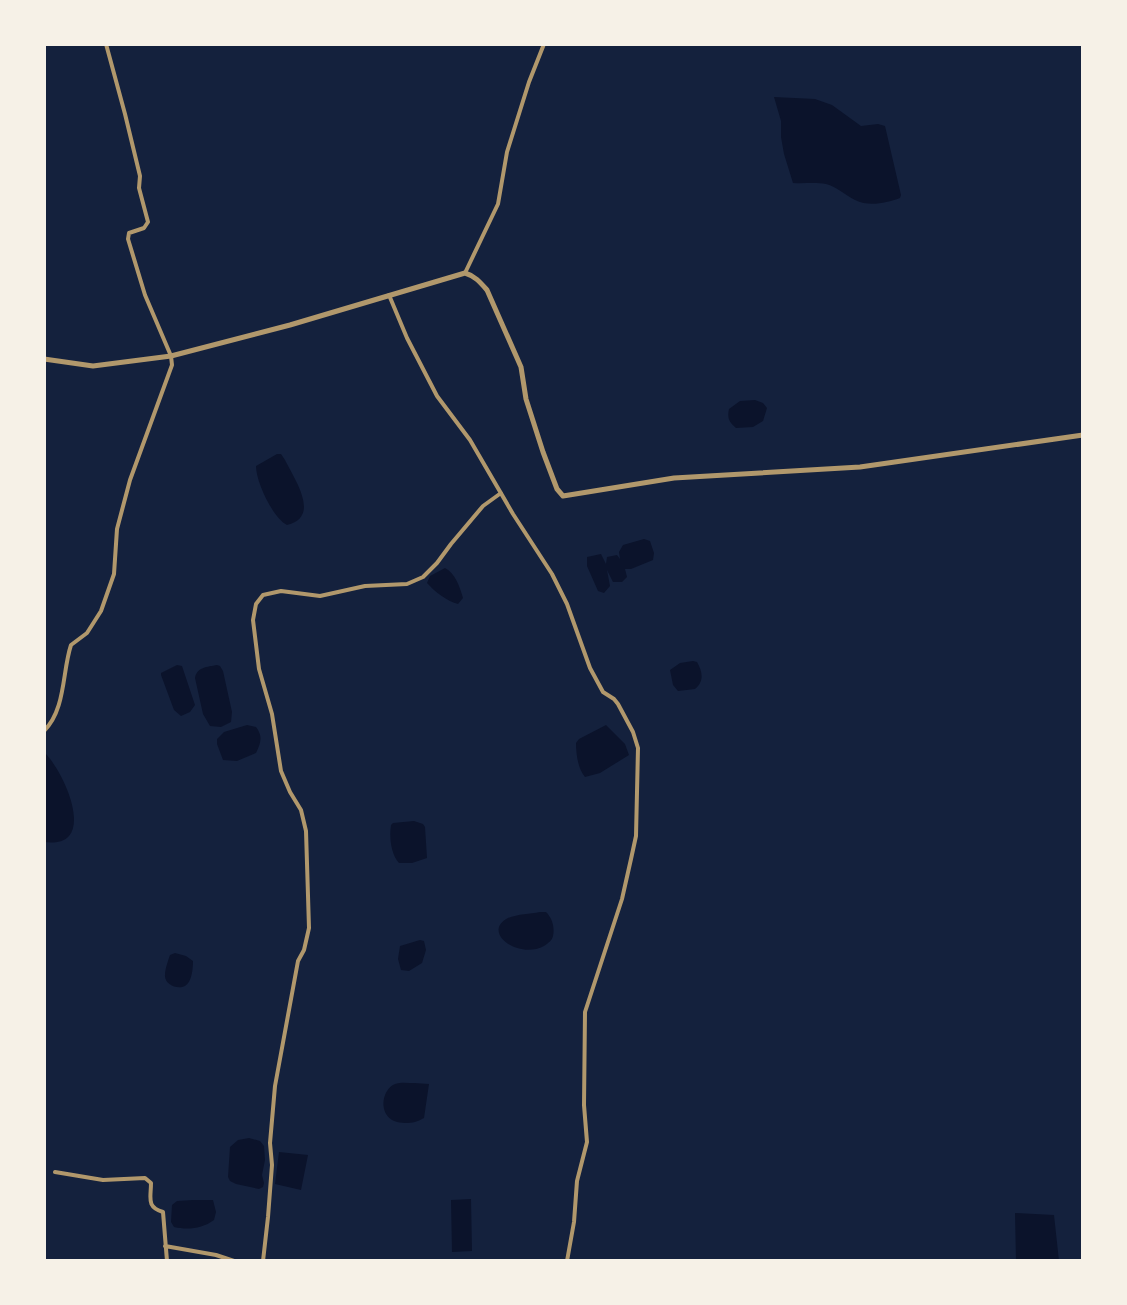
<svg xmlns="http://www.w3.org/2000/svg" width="1127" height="1305" font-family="Arial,sans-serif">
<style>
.water{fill:#0b132b}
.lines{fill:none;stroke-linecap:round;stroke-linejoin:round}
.minor{stroke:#b1986c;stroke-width:4}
.tertiary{stroke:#b1986c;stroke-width:5}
</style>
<rect width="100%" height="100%" fill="#14213d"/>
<path class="water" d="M 774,97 L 815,99 L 832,105 L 861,126 L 878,124 L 885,126 L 901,195 L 900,198 C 886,203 869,207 855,200 C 845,195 837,187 826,184 C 815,182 803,184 793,183 L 784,154 L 781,137 L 781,121 Z
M 755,400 L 763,403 L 767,408 L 763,421 L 753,427 L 736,428 C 729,422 727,418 729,409 L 740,401 Z
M 277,454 L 281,454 L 285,460 C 295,480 321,517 287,525 C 273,518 256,482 256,466 Z
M 644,539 L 650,541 L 654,553 L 653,560 L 631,569 L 625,569 L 627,577 L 622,582 L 613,582 L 607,570 L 610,586 L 604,593 L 598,591 L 587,566 L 587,557 L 601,554 L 606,564 L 607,557 L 617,555 L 620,559 L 619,552 L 623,545 Z
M 445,568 C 455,573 460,587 463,598 L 458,604 C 448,602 434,591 427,583 L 430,576 Z
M 693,661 L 697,662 C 702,671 705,681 695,689 L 678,691 L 673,685 L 670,670 L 680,663 Z
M 177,665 L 182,666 L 195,705 L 190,712 L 181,716 L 174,710 L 161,675 L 161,673 Z
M 217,665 L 220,666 L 223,671 L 232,712 L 231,722 L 221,727 L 210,726 L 203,714 L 195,678 C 197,667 207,667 217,665 Z
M 247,725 L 256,727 C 263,736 261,743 256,753 L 237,761 L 223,760 L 217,744 L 217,739 L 224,732 Z
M 606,725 L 625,744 L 629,755 L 600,773 L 585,777 C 578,769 576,754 576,743 L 579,739 Z
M 44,752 C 59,766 85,817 69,836 C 63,843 52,843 44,842 Z
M 414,821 L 423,824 L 425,827 L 427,858 L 412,863 L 399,863 C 391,854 389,837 391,825 L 393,823 Z
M 540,912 L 546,912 C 552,918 555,927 553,936 C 552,941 548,943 544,946 C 518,960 481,932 508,918 C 518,914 530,914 540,912 Z
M 420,940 L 424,941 L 426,950 L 422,963 L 409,971 L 401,970 L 398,959 L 400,946 Z
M 175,953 L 186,956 L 193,961 C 193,968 192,982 185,986 C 177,990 164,984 165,975 C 165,969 168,961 170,955 Z
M 414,1083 L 429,1084 L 424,1118 C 417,1122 413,1123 405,1123 C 376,1123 380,1090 395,1084 C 400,1082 408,1083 414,1083 Z
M 249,1138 L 260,1141 L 264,1146 L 265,1160 L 262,1175 L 264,1183 L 263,1187 L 259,1189 L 236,1184 L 230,1181 L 228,1177 L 230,1147 L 238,1140 Z
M 279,1152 L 308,1155 L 301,1190 L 275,1184 Z
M 471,1199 L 472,1251 L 452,1252 L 451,1200 Z
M 193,1200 L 213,1200 L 216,1212 L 214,1220 C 202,1229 187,1230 174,1227 L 171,1222 L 172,1205 L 177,1201 Z
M 1015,1213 L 1054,1215 L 1059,1261 L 1016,1261 Z"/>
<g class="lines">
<path class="minor" d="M 465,273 L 498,204 L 507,152 L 529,82 L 544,44
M 389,295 L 407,338 L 437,396 L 470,440 L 513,514 L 552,574 L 567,604 L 590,668 L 603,692 L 614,699 L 618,704 L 633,732 L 638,748 L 636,836 L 631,859 L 622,899 L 585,1012 L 584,1105 L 587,1142 L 577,1181 L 574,1222 L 567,1261
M 44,731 C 66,709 62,672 71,645 L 87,633 L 101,611 L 114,574 L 117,529 L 130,480 L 172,365 L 171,356 L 145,295 L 128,239 L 129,233 L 144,228 L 148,222 L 139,188 L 140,176 L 125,114 L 106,44
M 55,1172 L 103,1180 L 145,1178 L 151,1183 C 151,1198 146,1207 163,1212 L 167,1261
M 165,1246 L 216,1255 L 234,1261
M 263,1261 L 268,1217 L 272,1165 L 270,1143 L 275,1086 L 298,961 L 304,950 L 309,928 L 306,831 L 301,810 L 290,792 L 281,771 L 272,714 L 259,669 L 253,620 L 256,604 L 263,595 L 281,591 L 320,596 L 365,586 L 407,584 L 423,577 L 437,563 L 451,544 L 483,506 L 501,493"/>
<path class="tertiary" d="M 44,359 L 93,366 L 171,356 L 290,325 L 465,273 C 475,276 480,282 487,290 L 521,367 L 526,399 L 543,452 L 557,489 L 563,496 L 674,478 L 860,467 L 1083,435"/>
</g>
<rect width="1127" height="1305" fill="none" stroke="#f6f1e7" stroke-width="92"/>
</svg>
